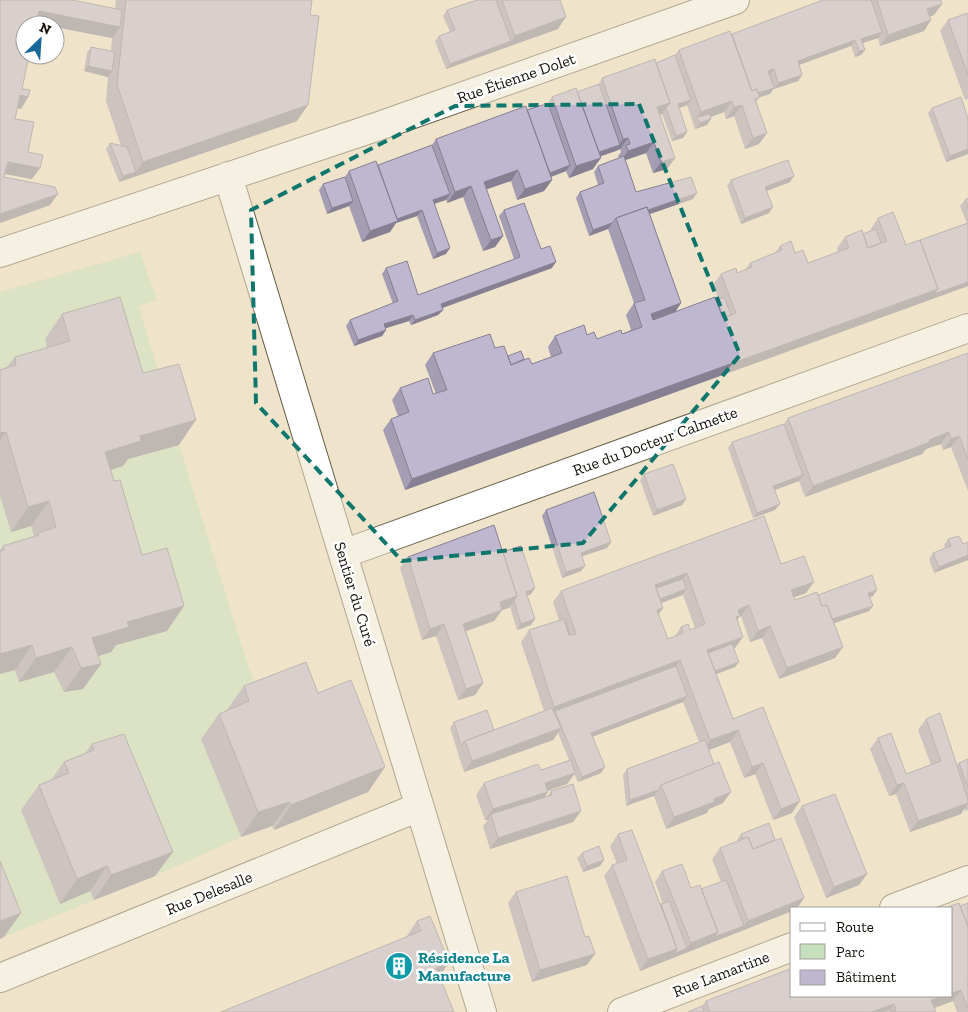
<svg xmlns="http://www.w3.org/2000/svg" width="968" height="1012" font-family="'Zilla Slab',serif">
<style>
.green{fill:#c6dfbc}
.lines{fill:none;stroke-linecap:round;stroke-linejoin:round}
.minor-casing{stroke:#665d47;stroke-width:30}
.minor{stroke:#fff;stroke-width:28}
.wall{fill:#a49db3;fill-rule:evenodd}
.shaded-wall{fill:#868092}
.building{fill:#bfb7d0;stroke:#868092;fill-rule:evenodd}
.marked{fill:none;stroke:#0f766e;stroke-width:4;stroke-dasharray:10 6;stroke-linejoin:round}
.labels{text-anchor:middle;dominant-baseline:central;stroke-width:5;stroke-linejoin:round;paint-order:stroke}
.street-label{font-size:16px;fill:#130f07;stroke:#fff}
.culture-label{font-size:16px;font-weight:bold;fill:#0d838f;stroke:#fff;text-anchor:start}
</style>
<rect width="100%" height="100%" fill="#efe4cb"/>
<path class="green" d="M 140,252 L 157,300 L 139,306 L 163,388 L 45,339 L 52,366 L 0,381 L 0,292 Z
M 179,445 L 253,681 L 283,672 L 202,739 L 241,837 L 155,876 L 107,759 L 90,891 L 94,900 L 4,937 L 0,928 L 0,674 L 15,670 L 19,682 L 54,672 L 64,692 L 88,477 L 123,466 L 122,461 Z
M 0,496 L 11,532 L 31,526 L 38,551 L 0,567 Z"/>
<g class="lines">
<g class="minor-casing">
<path id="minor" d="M 228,176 L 482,1012
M 0,253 L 379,126 L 735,0
M 343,554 L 968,328
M 894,908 L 968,880
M 0,978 L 419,807
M 622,1012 L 792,947"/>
</g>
<use href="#minor" class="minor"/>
</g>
<path class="wall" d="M 0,0 L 115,9 L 116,0 L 312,0 L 297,121 L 119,182 L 106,149 L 110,143 L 121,146 L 106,101 L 108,77 L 84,71 L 87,53 L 91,47 L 111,51 L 112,38 L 55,27 L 55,25 L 44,25 L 36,23 L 25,25 L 30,56 L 29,56 L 22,89 L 28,97 L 21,109 L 17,108 L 15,119 L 28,152 L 32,179 L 5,174 L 4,177 L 50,205 L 0,223 Z
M 477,0 L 560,0 L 558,29 L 446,69 L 435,41 L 439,36 L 450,32 L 443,16 L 447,10 Z
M 823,0 L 941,0 L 934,15 L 930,16 L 924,31 L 880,46 L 878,38 L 862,43 L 865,50 L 861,55 L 855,57 L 851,46 L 799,65 L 802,75 L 798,81 L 774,89 L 774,88 L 770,94 L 760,97 L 756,102 L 767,133 L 759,144 L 745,149 L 734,116 L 726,119 L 724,112 L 711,117 L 707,125 L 695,129 L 687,105 L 679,108 L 683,138 L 672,141 L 662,114 L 660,115 L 675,158 L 667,169 L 653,173 L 646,153 L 625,160 L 636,192 L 693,199 L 650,214 L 681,303 L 675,312 L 719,299 L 713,285 L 721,274 L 737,273 L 745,270 L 750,263 L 775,253 L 780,246 L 795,253 L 808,263 L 838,252 L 837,248 L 845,237 L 863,234 L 871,231 L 871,229 L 878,218 L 906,245 L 967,223 L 960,206 L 965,200 L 968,198 L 968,286 L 405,490 L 383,430 L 391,419 L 398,416 L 392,400 L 400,388 L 433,394 L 436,394 L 425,365 L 433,353 L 495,348 L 508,356 L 524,359 L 532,364 L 551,357 L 548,347 L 555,336 L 587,335 L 597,339 L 622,334 L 631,330 L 626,315 L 634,303 L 608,229 L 589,236 L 576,198 L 580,192 L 598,185 L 594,172 L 598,166 L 619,158 L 618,156 L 621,152 L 620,149 L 600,156 L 593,169 L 569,178 L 566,171 L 551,177 L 552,180 L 544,191 L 517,200 L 511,181 L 486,189 L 503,236 L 495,247 L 483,251 L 463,197 L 447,203 L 446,199 L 434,204 L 446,254 L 433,259 L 417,216 L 396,223 L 390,232 L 362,242 L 349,206 L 327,214 L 319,190 L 323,184 L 345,177 L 349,171 L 378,165 L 432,145 L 436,139 L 548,103 L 552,97 L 577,92 L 599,84 L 602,78 L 656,63 L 675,55 L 679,50 L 732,34 Z
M 968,13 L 968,99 L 965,100 L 940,31 L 948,20 Z
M 932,108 L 968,154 L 946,162 L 928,113 Z
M 731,180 L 790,182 L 767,191 L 769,213 L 741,224 L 727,186 Z
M 504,210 L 541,249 L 552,268 L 442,308 L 443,310 L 438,315 L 411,325 L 409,321 L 386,328 L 386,330 L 382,336 L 354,346 L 346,326 L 350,320 L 393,304 L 382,274 L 386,268 L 418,295 L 514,259 L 499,216 Z
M 62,314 L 143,373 L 179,445 L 128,459 L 123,466 L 110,470 L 114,481 L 142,555 L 167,631 L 116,645 L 111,652 L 98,656 L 101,664 L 83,689 L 64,692 L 54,672 L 19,682 L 15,670 L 0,674 L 0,550 L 3,546 L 34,537 L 31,526 L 11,532 L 0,496 L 0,370 L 7,367 L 15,357 L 47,348 L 45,339 Z
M 968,353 L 968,491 L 951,447 L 943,450 L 941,444 L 926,449 L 922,454 L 805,497 L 799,481 L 775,490 L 775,510 L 753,518 L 728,448 L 732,442 L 784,424 L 788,418 Z
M 644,474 L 686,499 L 682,505 L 653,516 L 640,480 Z
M 546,510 L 611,542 L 607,548 L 582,556 L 581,571 L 562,578 L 542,516 Z
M 764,516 L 781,564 L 806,593 L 794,597 L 795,600 L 818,595 L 873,596 L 870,597 L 873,606 L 869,611 L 834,623 L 843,647 L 835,658 L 779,679 L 762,638 L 750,642 L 741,616 L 739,617 L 737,620 L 735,648 L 734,648 L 735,667 L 716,674 L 733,719 L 763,707 L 792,813 L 773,820 L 755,774 L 744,778 L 730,742 L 709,750 L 723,803 L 709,809 L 707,813 L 666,829 L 654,796 L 654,795 L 626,806 L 623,775 L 627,769 L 699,742 L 683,702 L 593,736 L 601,773 L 578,782 L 574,774 L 567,784 L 548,791 L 548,792 L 544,798 L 547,797 L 551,791 L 581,811 L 573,822 L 490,849 L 483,826 L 488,820 L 485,820 L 476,795 L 484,783 L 541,770 L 569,760 L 558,733 L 553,740 L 464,772 L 450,728 L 454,722 L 494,730 L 544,711 L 521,642 L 529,630 L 559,620 L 553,602 L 561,591 ZM 683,595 L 695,628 L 690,630 L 681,627 L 675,636 L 668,639 L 658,615 L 663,608 L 661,603 Z
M 948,539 L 963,544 L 934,573 L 929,559 L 933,553 L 945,548 L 944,545 Z
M 503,552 L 535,588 L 531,594 L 527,596 L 531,625 L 517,630 L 510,607 L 502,610 L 494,621 L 466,631 L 483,683 L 475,695 L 458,700 L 436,636 L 422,640 L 400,568 L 408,557 Z
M 244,686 L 318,693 L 385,767 L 368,792 L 274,830 L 272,826 L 241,837 L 201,739 L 219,714 L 226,711 Z
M 926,719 L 957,765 L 959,763 L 968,759 L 968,810 L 965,811 L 964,809 L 961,814 L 910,832 L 896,794 L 889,796 L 870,749 L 878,738 L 906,774 L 931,765 L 918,730 Z
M 92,744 L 155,876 L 94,900 L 90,891 L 60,904 L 21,810 L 39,785 L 51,780 L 64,762 L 85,753 Z
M 802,806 L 867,874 L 859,885 L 826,898 L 794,817 Z
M 618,834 L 661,904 L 663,904 L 655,882 L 662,871 L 691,888 L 701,889 L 721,882 L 712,859 L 720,848 L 738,841 L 737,840 L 741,834 L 775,840 L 804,898 L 797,908 L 792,908 L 792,911 L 640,971 L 604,876 L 612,865 L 617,864 L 610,846 Z
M 582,853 L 600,866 L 583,872 L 577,858 Z
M 516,892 L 587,965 L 532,982 L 508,903 Z
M 417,921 L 439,976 L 406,937 Z
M 967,983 L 968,986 L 968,1012 L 957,1012 L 953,1001 L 934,1008 L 936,1012 L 688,1012 L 702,1006 L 706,1001 Z"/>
<path class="shaded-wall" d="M 942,4 L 934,15 L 919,20 L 927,9 Z
M 39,11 L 120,27 L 112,38 L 55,27 L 55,25 L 44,25 L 31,22 Z
M 566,17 L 558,29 L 507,47 L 515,36 Z
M 931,20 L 924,31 L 880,46 L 888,35 Z
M 882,32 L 878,38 L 857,45 L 861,39 Z
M 855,40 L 851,46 L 793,67 L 798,61 Z
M 511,41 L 507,47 L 446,69 L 450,64 Z
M 865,50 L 861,55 L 855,57 L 859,51 Z
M 88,66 L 112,71 L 108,77 L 84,71 Z
M 774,69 L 770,75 L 764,77 L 768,71 Z
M 802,75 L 798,81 L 774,89 L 778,83 Z
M 774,88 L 770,94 L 744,102 L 748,96 Z
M 20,95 L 28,97 L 21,109 L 12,107 Z
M 691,100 L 687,105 L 674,110 L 678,104 Z
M 732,101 L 724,112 L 699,121 L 697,117 L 701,112 Z
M 670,103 L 662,114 L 649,118 L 657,107 Z
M 308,105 L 297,121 L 119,182 L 123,176 L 136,172 L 143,162 Z
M 742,105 L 734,116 L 726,119 L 734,107 Z
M 711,119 L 707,125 L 695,129 L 700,123 Z
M 687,132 L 683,138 L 672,141 L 676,136 Z
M 767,133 L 759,144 L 745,149 L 753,138 Z
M 628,138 L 620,149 L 616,151 L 623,139 Z
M 654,142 L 646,153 L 620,162 L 628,151 Z
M 620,145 L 616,151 L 590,160 L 594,154 Z
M 968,149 L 968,154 L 946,162 L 950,156 Z
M 601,158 L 593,169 L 569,178 L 576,166 Z
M 675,158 L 667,169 L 653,173 L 661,162 Z
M 8,162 L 40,168 L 32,179 L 0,173 Z
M 570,165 L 566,171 L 540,181 L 544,175 Z
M 518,170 L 511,181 L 476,193 L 484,182 Z
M 794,176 L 790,182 L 761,193 L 765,187 Z
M 552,180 L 544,191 L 517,200 L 525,189 Z
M 471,186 L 463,197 L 447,203 L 455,192 Z
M 697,193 L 693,199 L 618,225 L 617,222 Z
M 58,194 L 50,205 L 0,223 L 0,214 Z
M 450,194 L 446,200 L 428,206 L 433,200 Z
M 353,201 L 349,206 L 327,214 L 332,208 Z
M 773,207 L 769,213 L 741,224 L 745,218 Z
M 422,210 L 417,216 L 396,223 L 390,232 L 362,242 L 370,231 L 392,221 Z
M 612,223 L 608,229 L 589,236 L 593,230 Z
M 503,236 L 495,247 L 483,251 L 491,240 Z
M 450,248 L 446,254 L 433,259 L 437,253 Z
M 556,262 L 552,268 L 437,310 L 441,304 Z
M 968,282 L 968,286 L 405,490 L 412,479 L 938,289 Z
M 681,303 L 674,314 L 643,325 L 651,314 Z
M 443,310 L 438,315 L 411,325 L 415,320 Z
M 413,315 L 409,321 L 380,330 L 384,324 Z
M 386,330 L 382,336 L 354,346 L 358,340 Z
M 196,420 L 179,445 L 128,459 L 123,466 L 88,477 L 105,452 L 140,436 Z
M 6,432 L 0,440 L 0,433 Z
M 949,432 L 941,444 L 926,449 L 922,454 L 805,497 L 813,486 L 929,440 Z
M 959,436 L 951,447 L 943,450 L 951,439 Z
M 803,475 L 799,481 L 769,492 L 773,486 Z
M 686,499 L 682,505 L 653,516 L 657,510 Z
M 49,501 L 31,526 L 11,532 L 28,507 Z
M 780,504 L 775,510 L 753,518 L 757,513 Z
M 611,542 L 607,548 L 577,558 L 581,553 Z
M 968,555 L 968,560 L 934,573 L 939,567 Z
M 585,566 L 581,571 L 562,578 L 566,572 Z
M 687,573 L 679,584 L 651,590 L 655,585 Z
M 814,582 L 806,593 L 783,601 L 791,590 Z
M 535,588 L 531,594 L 522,598 L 526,592 Z
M 686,589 L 682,595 L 651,607 L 655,601 Z
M 877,590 L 873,596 L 864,599 L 868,593 Z
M 517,596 L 509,608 L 502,610 L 494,621 L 455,635 L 463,624 L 500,602 Z
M 749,605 L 741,616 L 739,617 L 732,627 L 738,610 Z
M 184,606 L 167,631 L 116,645 L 111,652 L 79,662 L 92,638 L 127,622 Z
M 873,606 L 869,611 L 823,627 L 827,621 Z
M 663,608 L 655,619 L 657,610 Z
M 535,619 L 531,625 L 517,630 L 521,624 Z
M 444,624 L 436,636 L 422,640 L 430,629 Z
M 770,626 L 762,638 L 750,642 L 758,631 Z
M 743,637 L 735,648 L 704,659 L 707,650 Z
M 32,645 L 15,670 L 0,674 L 0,654 Z
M 72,647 L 54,672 L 19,682 L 36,658 Z
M 843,647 L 835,658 L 779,679 L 787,668 Z
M 680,660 L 672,671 L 555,711 L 551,716 L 546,719 L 554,707 Z
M 739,662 L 735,667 L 706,678 L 710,672 Z
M 101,664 L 83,689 L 64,692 L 81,668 Z
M 483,683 L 475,695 L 458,700 L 466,689 Z
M 687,696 L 683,702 L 587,739 L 591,733 Z
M 561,728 L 553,740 L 464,772 L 472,761 Z
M 738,730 L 730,742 L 703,752 L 710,740 Z
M 763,763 L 755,774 L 744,778 L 752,767 Z
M 385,767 L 368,792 L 274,830 L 291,805 Z
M 605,767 L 601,773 L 578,782 L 582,777 Z
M 575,773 L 567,784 L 537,794 L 545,783 Z
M 904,783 L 896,794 L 889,796 L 897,785 Z
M 658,790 L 654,796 L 626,806 L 630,800 Z
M 548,792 L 540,803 L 491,814 L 488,820 L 485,820 L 493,809 Z
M 731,792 L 723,803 L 709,809 L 707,813 L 666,829 L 674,817 L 714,799 Z
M 800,801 L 792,813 L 773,820 L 781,809 Z
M 290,802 L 272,826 L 241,837 L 258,812 Z
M 968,803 L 961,814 L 910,832 L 918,821 Z
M 581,811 L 573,822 L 490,849 L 498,838 Z
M 173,852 L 155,876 L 94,900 L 111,875 Z
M 604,860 L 600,866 L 583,872 L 587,866 Z
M 107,866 L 90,891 L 60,904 L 77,879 Z
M 867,874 L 859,885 L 826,898 L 834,887 Z
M 804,898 L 797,908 L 792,908 L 792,911 L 640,971 L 648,959 L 677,949 L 687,948 L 691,943 L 718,932 L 744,926 L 748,921 Z
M 21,913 L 4,937 L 0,939 L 0,921 Z
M 595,954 L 587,965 L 532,982 L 540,970 Z
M 449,962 L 436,982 L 436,968 Z
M 961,990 L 953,1001 L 923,1012 L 931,1000 L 944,996 L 952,996 L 952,993 Z
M 894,1004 L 888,1012 L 871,1012 Z"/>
<path class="building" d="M 0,0 L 72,0 L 122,10 L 120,27 L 39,11 L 35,25 L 25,25 L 25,55 L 29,55 L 22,89 L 30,90 L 28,97 L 20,95 L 15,119 L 34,122 L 28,152 L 43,155 L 40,168 L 8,162 L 4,177 L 55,187 L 58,194 L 0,214 Z
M 126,0 L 312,0 L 310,15 L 319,16 L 308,105 L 143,162 L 117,85 Z
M 477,0 L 496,0 L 511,41 L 450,64 L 439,36 L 455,30 L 447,10 Z
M 502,0 L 560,0 L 566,17 L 515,36 Z
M 823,0 L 871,0 L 882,32 L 861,39 L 865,50 L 859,51 L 855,40 L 798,61 L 802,75 L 778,83 L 774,69 L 768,71 L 774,88 L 758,93 L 757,89 L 752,91 L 732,34 Z
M 877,0 L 941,0 L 942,4 L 927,9 L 931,20 L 888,35 Z
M 968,13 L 968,75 L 948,20 Z
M 730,31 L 752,91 L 757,89 L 760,97 L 755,99 L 767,133 L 753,138 L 742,105 L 734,107 L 732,101 L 701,112 L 679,50 Z
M 91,47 L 115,52 L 112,71 L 88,66 Z
M 675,55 L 691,100 L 678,104 L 687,132 L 676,136 L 666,108 L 670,103 L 656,63 Z
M 655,59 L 670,103 L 657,107 L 675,158 L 661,162 L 654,142 L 628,151 L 626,145 L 630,144 L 628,138 L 623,139 L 602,78 Z
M 599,84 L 620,145 L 599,152 L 577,92 Z
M 576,88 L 601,158 L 576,166 L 552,97 Z
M 961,97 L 968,119 L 968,149 L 950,156 L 932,108 Z
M 548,103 L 570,165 L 550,173 L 527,110 Z
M 526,106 L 552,180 L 525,189 L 518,170 L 484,182 L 503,236 L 491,240 L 471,186 L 455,192 L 436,139 Z
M 710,114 L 711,119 L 700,123 L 697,117 Z
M 110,143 L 127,147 L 136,172 L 123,176 Z
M 432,145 L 450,194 L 433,200 L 450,248 L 437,253 L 422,210 L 397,219 L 378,165 Z
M 624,156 L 636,192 L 691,177 L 697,193 L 648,210 L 647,207 L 616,218 L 612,223 L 593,230 L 580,192 L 604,183 L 598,166 Z
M 788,160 L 794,176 L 765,187 L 773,207 L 745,218 L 731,180 Z
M 376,161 L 398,221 L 370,231 L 349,171 Z
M 345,177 L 353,201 L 332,208 L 323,184 Z
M 968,198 L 968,208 L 965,200 Z
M 524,203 L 541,249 L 550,246 L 556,262 L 441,304 L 443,310 L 415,320 L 413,315 L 384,324 L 386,330 L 358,340 L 350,320 L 398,301 L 386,268 L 407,261 L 418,295 L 520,257 L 504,210 Z
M 647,207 L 681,303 L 651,314 L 653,320 L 715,297 L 723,318 L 736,313 L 721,274 L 736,268 L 737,273 L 752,267 L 750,263 L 782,250 L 780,246 L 791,241 L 795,253 L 803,250 L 808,263 L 849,248 L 845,237 L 862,230 L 868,248 L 887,241 L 878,218 L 893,212 L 906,245 L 920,240 L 938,289 L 412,479 L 391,419 L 409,412 L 400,388 L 428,378 L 433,394 L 447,390 L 433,353 L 490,334 L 495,348 L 504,346 L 511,365 L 529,358 L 532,364 L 562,353 L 555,336 L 584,325 L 587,335 L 594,332 L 597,339 L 621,330 L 622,334 L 642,327 L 634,303 L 645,300 L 616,218 Z
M 968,223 L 968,282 L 934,294 L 938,289 L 920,240 Z
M 876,229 L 881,243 L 868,248 L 863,234 Z
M 120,297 L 143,373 L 179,364 L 196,420 L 140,436 L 141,441 L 105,452 L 114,481 L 120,480 L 142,555 L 167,548 L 184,606 L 127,622 L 129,627 L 92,638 L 101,664 L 81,668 L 72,647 L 36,658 L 32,645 L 0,654 L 0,551 L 4,550 L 3,546 L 39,535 L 38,533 L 56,527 L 49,501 L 28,507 L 6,432 L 0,433 L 0,370 L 16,365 L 15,357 L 70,341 L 62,314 Z
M 724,297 L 731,315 L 723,318 L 716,300 Z
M 521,351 L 524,359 L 511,365 L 508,356 Z
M 968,353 L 968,459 L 959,436 L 951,439 L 949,432 L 929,440 L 930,442 L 813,486 L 788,418 Z
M 784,424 L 803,475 L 773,486 L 780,504 L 757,513 L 732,442 Z
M 673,464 L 686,499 L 657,510 L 644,474 Z
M 594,492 L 611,542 L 581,553 L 585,566 L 566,572 L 546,510 Z
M 764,516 L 781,564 L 804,556 L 814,582 L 791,590 L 795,600 L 817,592 L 822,606 L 827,605 L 843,647 L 787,668 L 770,626 L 758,631 L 749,605 L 738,610 L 740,616 L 736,617 L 743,637 L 707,650 L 733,719 L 763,707 L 800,801 L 781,809 L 763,763 L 752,767 L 738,730 L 710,740 L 680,660 L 554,707 L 529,630 L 564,619 L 569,635 L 576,634 L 561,591 ZM 687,573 L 705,624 L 690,630 L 688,624 L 681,627 L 683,633 L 668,639 L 657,610 L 663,608 L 655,585 Z
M 494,525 L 517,596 L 500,602 L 502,610 L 463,624 L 483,683 L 466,689 L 444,624 L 430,629 L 408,557 Z
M 959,536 L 963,544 L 968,542 L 968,555 L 939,567 L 933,553 L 951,546 L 948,539 Z
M 521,546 L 535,588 L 526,592 L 535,619 L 521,624 L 514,601 L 517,596 L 503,552 Z
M 872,575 L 877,590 L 868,593 L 873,606 L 832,619 L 827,605 L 822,606 L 818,595 Z
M 683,579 L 686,589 L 660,599 L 656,588 Z
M 565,622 L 566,622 L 570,635 L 569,635 Z
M 732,644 L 739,662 L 715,671 L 708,653 Z
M 306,662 L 318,693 L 351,680 L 385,767 L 291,805 L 290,802 L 258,812 L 219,714 L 249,701 L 244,686 Z
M 676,666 L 687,696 L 591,733 L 605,767 L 582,777 L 555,711 Z
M 552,708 L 561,728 L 472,761 L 465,741 Z
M 487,710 L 494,730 L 465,741 L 461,746 L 454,722 Z
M 940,713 L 968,800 L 968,803 L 918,821 L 904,783 L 897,785 L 878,738 L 891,733 L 906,774 L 941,761 L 926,719 Z
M 124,734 L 173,852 L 111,875 L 107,866 L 77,879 L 39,785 L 69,773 L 64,762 L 94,750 L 92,744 Z
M 705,740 L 714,764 L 661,785 L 658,790 L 630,800 L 627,769 Z
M 968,759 L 968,787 L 959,763 Z
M 571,760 L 575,773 L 545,783 L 548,792 L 493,809 L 484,783 L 538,764 L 541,770 Z
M 719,762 L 731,792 L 714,799 L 714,802 L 674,817 L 661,785 Z
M 573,784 L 581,811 L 498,838 L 491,814 L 552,795 L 551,791 Z
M 835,794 L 867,874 L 834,887 L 802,806 Z
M 769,823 L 775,840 L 753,849 L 748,837 L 743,839 L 741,834 Z
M 632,830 L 677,949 L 648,959 L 612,865 L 627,860 L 618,834 Z
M 748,837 L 753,849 L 781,838 L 804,898 L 748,921 L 720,848 Z
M 599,846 L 604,860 L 587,866 L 582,853 Z
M 0,861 L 21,913 L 0,921 Z
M 682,864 L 691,888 L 700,885 L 718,932 L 691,943 L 662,871 Z
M 567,876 L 585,937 L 589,936 L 595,954 L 540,970 L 516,892 Z
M 726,880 L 744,926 L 714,937 L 718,932 L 701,889 Z
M 669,901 L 687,948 L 674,954 L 677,949 L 661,904 Z
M 959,903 L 968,927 L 968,979 L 967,983 L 968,986 L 968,1009 L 961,990 L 952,993 L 952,908 L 945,908 Z
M 968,903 L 968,927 L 960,906 Z
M 430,916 L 449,962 L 436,968 L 454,1012 L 221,1012 L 421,931 L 417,921 Z
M 792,968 L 792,996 L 944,996 L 931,1000 L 936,1012 L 891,1012 L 896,1010 L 894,1004 L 871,1012 L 710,1012 L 706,1001 Z
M 702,1006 L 704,1012 L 688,1012 Z
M 890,1009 L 891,1012 L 882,1012 Z"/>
<path d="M0 0H968V1012H0ZM 639,104 L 740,355 L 583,543 L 402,561 L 256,403 L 251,210 L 455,106 Z" fill="#efe4cb" fill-opacity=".55" fill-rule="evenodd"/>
<path class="marked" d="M 639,104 L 740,355 L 583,543 L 402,561 L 256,403 L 251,210 L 455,106 Z"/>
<defs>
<g id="building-disc" transform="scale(1.4375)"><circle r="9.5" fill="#0f9aa8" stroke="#fff"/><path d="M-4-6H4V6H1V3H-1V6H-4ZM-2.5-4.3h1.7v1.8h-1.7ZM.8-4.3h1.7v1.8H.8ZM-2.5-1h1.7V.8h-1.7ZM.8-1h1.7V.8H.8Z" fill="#fff"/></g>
</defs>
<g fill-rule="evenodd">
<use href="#building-disc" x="399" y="966"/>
</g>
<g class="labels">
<g class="street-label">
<text transform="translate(516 78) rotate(-19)">Rue Étienne Dolet</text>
<text transform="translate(655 441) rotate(-20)">Rue du Docteur Calmette</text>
<text transform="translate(355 594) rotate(73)">Sentier du Curé</text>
<text transform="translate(209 893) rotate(-22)">Rue Delesalle</text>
<text transform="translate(721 974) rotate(-21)">Rue Lamartine</text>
</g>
<g class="culture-label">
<text x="418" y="957">Résidence La<tspan x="418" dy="18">Manufacture</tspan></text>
</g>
</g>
<rect x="790" y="907" width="162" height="90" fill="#ffffff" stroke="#a19f9c"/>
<rect x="800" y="923" width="25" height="8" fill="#ffffff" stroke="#a19f9c"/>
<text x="836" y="932" font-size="15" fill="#130f07">Route</text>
<rect x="800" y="944" width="25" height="15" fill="#c6dfbc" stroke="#a19f9c"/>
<text x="836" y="957" font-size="15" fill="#130f07">Parc</text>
<rect x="800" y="970" width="25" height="15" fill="#bfb7d0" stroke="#a19f9c"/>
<text x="836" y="982" font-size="15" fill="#130f07">Bâtiment</text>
<g transform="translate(40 40) rotate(25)"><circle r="24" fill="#ffffff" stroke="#a19f9c"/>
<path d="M0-4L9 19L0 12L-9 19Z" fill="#186799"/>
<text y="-8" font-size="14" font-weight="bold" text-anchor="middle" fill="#130f07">N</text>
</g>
</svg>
